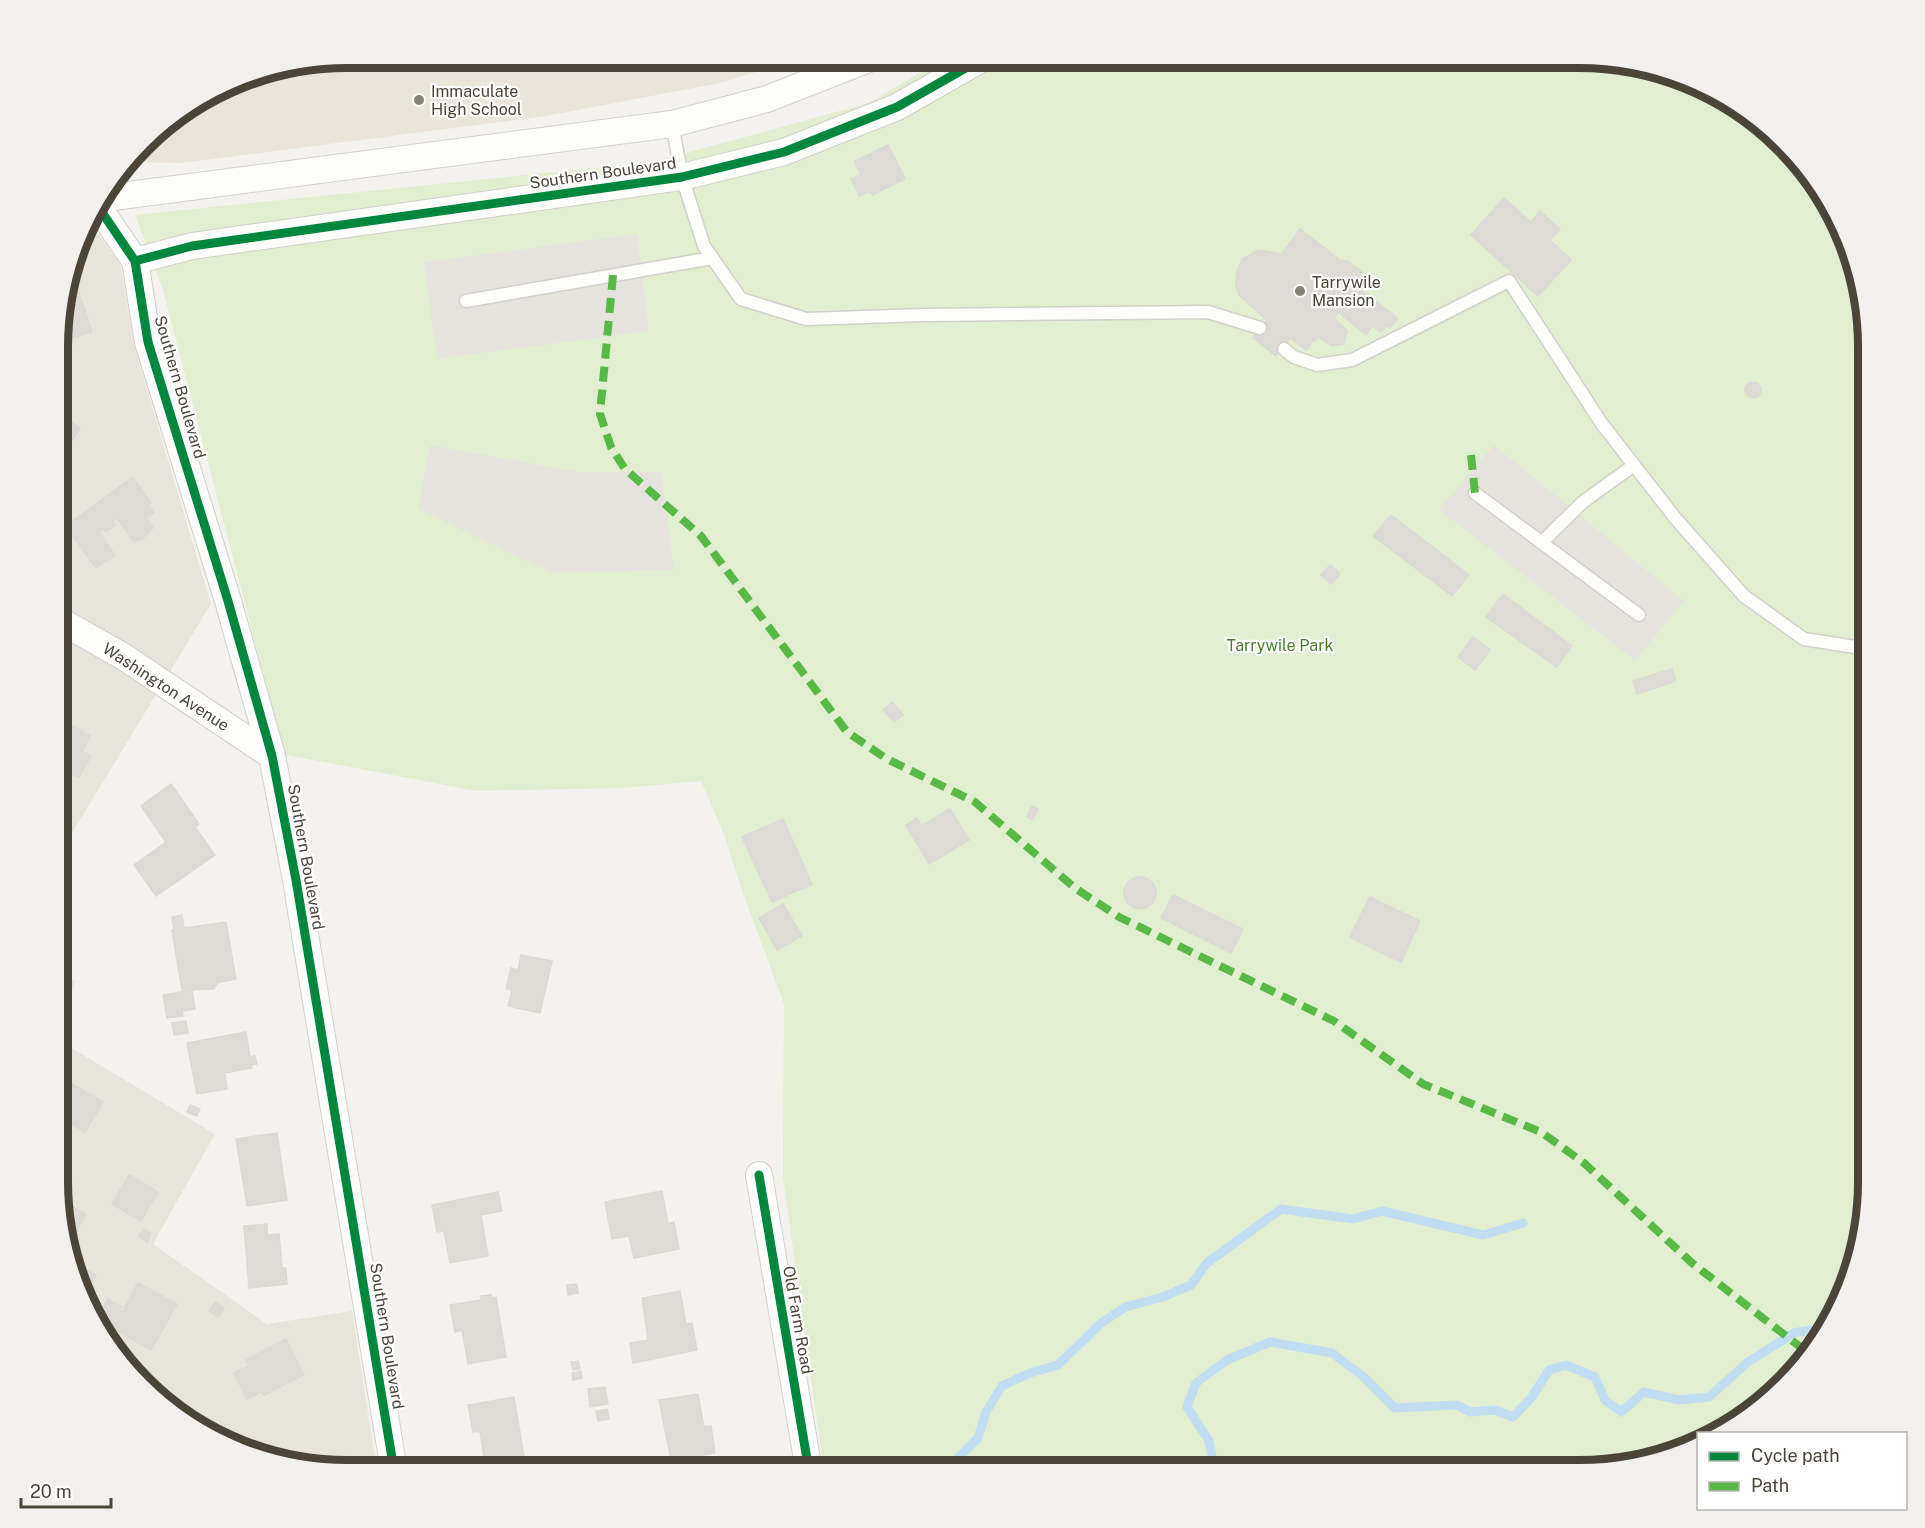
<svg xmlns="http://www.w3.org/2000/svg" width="1925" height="1528" font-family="'Public Sans',sans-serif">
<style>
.residential{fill:#e7e4dc}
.education{fill:#eae5da}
.green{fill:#e1eecf}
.parking{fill:#e6e3df}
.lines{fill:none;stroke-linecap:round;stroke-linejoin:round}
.stream{stroke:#c0ddf1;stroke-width:9}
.building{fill:#dedbd6;stroke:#dcd9d4;stroke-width:1.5}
.service-casing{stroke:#d2d0cb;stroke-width:15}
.minor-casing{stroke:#d2d0cb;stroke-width:28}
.service{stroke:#fdfdfc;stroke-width:12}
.minor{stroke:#fdfdfc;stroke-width:26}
.quiet{stroke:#58b947;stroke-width:8;stroke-dasharray:15 8;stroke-linecap:butt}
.cycleway-casing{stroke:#fff;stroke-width:13}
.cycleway{stroke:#00873e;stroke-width:9}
.poi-dot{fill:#868178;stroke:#fff;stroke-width:2}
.labels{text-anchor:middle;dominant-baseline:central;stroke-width:4.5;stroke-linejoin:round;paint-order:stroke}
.poi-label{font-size:16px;fill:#4b4439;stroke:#fff;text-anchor:start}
.street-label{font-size:16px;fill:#4b4439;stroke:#fff}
.park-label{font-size:16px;fill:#4a7f2a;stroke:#fff}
.rim{fill:none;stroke:#4b4439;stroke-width:8}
</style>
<rect width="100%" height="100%" fill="#f4f2ee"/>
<path class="residential" d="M 89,220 L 120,264 L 135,349 L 211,604 L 58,856 L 60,308 Z
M 58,968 L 76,982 L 58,1015 Z
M 58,1040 L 215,1134 L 153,1244 L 267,1324 L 352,1311 L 377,1470 L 328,1470 L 235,1449 L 155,1399 L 87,1309 L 58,1201 Z"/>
<path class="education" d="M 346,57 L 804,57 L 720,83 L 546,116 L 182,163 L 128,162 L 156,129 L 253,72 Z"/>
<path class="green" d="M 946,57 L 1597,58 L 1690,79 L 1770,129 L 1846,235 L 1868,346 L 1867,1201 L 1846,1293 L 1796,1373 L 1711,1433 L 1698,1434 L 1698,1443 L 1690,1449 L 1579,1471 L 824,1471 L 783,1177 L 784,1004 L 741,888 L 725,837 L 701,781 L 622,788 L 477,791 L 281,754 L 267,688 L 163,290 L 135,215 L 653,162 L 869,103 Z"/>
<path class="parking" d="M 637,234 L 649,331 L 437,359 L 424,262 Z
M 430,445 L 578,472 L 661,472 L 674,570 L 552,573 L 418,509 Z
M 1494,445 L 1684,601 L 1635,660 L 1439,510 Z"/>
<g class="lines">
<path class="stream" d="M 928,1471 L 955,1461 L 978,1438 L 986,1412 L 1002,1386 L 1030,1373 L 1058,1365 L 1100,1324 L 1125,1307 L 1163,1297 L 1191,1285 L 1207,1263 L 1281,1209 L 1353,1219 L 1382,1211 L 1483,1235 L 1523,1223
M 1215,1471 L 1209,1441 L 1187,1407 L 1196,1383 L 1227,1360 L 1270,1342 L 1332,1353 L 1364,1377 L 1395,1408 L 1457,1405 L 1470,1412 L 1495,1410 L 1513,1417 L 1532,1397 L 1549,1370 L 1566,1365 L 1595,1377 L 1605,1400 L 1621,1412 L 1644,1392 L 1679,1400 L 1709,1397 L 1748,1362 L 1794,1333 L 1810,1330 L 1821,1333"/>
</g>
<path class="building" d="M 888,145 L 905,179 L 872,195 L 870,191 L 859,196 L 851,179 L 861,175 L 855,161 Z
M 1504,198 L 1531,222 L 1540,211 L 1560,229 L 1550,240 L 1571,260 L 1538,296 L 1471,235 Z
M 1300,229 L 1340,260 L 1348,261 L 1361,271 L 1364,278 L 1357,287 L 1394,315 L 1397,319 L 1390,328 L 1387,325 L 1381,332 L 1373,326 L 1366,335 L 1338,312 L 1334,318 L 1347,331 L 1344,344 L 1332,346 L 1318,337 L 1316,340 L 1314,339 L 1306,350 L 1290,338 L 1276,356 L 1253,338 L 1267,320 L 1239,295 L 1236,287 L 1237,271 L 1243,259 L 1258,250 L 1282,254 Z
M 79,292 L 92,332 L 59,342 L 60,308 L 63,297 Z
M1745 390a8 8 0 1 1 16 0a8 8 0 1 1-16 0Z
M 59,382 L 71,395 L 59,405 Z
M 70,421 L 80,428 L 72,441 L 62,435 Z
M 133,477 L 151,503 L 148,505 L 154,513 L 146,518 L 153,528 L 143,538 L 134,542 L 117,518 L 113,521 L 115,525 L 106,532 L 103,528 L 98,532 L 115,555 L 96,568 L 66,526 Z
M 1391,515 L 1469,575 L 1452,596 L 1373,536 Z
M 1330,565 L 1340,574 L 1331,584 L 1321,575 Z
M 1503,594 L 1572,646 L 1557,667 L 1486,617 Z
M 1473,637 L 1490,650 L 1475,670 L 1458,657 Z
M 1672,669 L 1676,681 L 1637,694 L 1633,681 Z
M 892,702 L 903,715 L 894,722 L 883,710 Z
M 59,718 L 90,736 L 82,751 L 91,756 L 79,777 L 59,769 Z
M 171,784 L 199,824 L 195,827 L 215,855 L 156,896 L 134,865 L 166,842 L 141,806 Z
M 1032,806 L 1038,809 L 1033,820 L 1027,817 Z
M 950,809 L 969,840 L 929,864 L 906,825 L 917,818 L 921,826 Z
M 783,819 L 812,884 L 772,902 L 742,837 Z
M1124 893a16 16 0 1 1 32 0a16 16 0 1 1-32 0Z
M 1173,895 L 1243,929 L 1231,953 L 1161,918 Z
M 1370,897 L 1420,921 L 1401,962 L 1350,937 Z
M 783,904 L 802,936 L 777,950 L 759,918 Z
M 182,915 L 184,928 L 226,922 L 236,979 L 217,983 L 214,989 L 182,990 L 172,930 L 174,930 L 172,917 Z
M 521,955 L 552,961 L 540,1013 L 508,1006 L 512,990 L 506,989 L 511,968 L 518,970 Z
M 192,990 L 195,1009 L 182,1011 L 183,1016 L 167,1018 L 163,995 Z
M 186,1021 L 188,1033 L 174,1035 L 172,1023 Z
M 246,1032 L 250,1057 L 255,1056 L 257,1064 L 251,1065 L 252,1068 L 225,1073 L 227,1089 L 197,1094 L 187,1043 Z
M 72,1084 L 103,1102 L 85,1132 L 58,1116 L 58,1108 Z
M 190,1105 L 200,1109 L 197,1116 L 187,1112 Z
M 277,1133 L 287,1200 L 247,1206 L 236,1139 Z
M 129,1175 L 158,1192 L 141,1221 L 112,1204 Z
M 662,1191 L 668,1224 L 674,1222 L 679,1249 L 634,1258 L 629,1236 L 612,1239 L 605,1202 Z
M 498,1192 L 502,1211 L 481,1215 L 488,1256 L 450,1263 L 444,1231 L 437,1232 L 432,1205 Z
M 65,1203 L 86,1214 L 76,1232 L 64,1227 L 60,1211 Z
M 267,1224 L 267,1235 L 279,1234 L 282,1268 L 286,1268 L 287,1284 L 249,1288 L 244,1226 Z
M 144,1229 L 151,1234 L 147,1242 L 139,1236 Z
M 72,1253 L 82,1258 L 78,1266 L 96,1275 L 84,1299 Z
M 138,1283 L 177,1304 L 151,1350 L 110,1326 L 108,1330 L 96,1321 L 108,1299 L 121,1307 L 119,1310 L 122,1312 Z
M 577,1284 L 578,1293 L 568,1295 L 567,1285 Z
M 680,1291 L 686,1324 L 692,1323 L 697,1350 L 633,1363 L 630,1343 L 648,1340 L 642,1298 Z
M 491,1295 L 492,1298 L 496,1297 L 506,1357 L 468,1364 L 462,1330 L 455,1332 L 450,1305 L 481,1300 L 481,1296 Z
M 215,1302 L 224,1308 L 218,1317 L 209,1311 Z
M 286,1339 L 304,1375 L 264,1395 L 261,1392 L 247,1399 L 234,1373 L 249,1366 L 246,1360 Z
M 578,1361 L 580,1369 L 573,1370 L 571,1362 Z
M 581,1371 L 582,1378 L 573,1380 L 572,1373 Z
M 605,1387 L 608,1404 L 590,1407 L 588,1389 Z
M 698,1394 L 704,1427 L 711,1426 L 715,1453 L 687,1458 L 688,1462 L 672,1465 L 659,1400 Z
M 514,1397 L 524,1457 L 485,1464 L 480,1431 L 473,1432 L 468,1405 Z
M 607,1409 L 609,1419 L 598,1421 L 596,1411 Z"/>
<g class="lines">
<g class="service-casing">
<path id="service" d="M 672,124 L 682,177 L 704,246 L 741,299 L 806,319 L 923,315 L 1208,312 L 1260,328
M 466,301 L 712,258
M 1284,349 L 1294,357 L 1317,365 L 1352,360 L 1509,281 L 1602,424 L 1676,519 L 1744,596 L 1804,639 L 1868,649
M 1475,493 L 1639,615
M 1542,542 L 1583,502 L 1634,465"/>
</g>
<g class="minor-casing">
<path id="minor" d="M 98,199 L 672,124 L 767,99 L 874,57
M 95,202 L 135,261 L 148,342 L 228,601 L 272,756 L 296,880 L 394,1470
M 135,261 L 192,246 L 682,177 L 784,152 L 897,107 L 985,57
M 59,620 L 124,657 L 272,756
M 759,1175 L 809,1471"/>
</g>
<use href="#service" class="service"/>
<use href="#minor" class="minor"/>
<path class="quiet" d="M 613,275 L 600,414 L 611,447 L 625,469 L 701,536 L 847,732 L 887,759 L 975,802 L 1075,888 L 1119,917 L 1334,1021 L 1423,1084 L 1541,1132 L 1584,1163 L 1692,1263 L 1808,1353
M 1471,455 L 1475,493"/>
<g class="cycleway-casing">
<path id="cycleway" d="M 95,202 L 135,261 L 148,342 L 228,601 L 272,756 L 296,880 L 394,1470
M 135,261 L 192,246 L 682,177 L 784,152 L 897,107 L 985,57
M 759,1175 L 809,1471"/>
</g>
<use href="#cycleway" class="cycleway"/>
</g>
<g class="poi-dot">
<circle cx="419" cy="100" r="6"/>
<circle cx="1300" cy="291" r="6"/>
</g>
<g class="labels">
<g class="poi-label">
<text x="431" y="91">Immaculate<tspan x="431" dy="18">High School</tspan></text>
<text x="1312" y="282">Tarrywile<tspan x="1312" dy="18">Mansion</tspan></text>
</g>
<g class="street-label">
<text transform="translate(603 173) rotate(-8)">Southern Boulevard</text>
<text transform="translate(180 387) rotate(74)">Southern Boulevard</text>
<text transform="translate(166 687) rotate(33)">Washington Avenue</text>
<text transform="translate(306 857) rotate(80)">Southern Boulevard</text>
<text transform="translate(798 1320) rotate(80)">Old Farm Road</text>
<text transform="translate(387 1336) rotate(81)">Southern Boulevard</text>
</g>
<g class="park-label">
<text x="1280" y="645">Tarrywile Park</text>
</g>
</g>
<path d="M0 0H1925V1528H0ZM347 68H1579A279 279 0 0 1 1858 347V1181A279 279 0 0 1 1579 1460H347A279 279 0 0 1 68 1181V347A279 279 0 0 1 347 68Z" fill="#f1f0ef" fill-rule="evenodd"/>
<path class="rim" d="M347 68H1579A279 279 0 0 1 1858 347V1181A279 279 0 0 1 1579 1460H347A279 279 0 0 1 68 1181V347A279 279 0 0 1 347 68Z"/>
<rect x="1697" y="1432" width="210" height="78" fill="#ffffff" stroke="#b7b4b0" stroke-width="1.5"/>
<rect x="1709" y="1452" width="30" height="9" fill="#00873e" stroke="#b7b4b0" stroke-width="1.5"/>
<text x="1751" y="1462" font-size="18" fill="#4b4439">Cycle path</text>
<rect x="1709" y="1482" width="30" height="9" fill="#58b947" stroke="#b7b4b0" stroke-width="1.5"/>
<text x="1751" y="1492" font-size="18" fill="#4b4439">Path</text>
<path d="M21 1498v9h90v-9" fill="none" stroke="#4b4439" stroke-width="3"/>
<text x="30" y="1498" font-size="18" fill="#4b4439" stroke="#ffffff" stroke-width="4.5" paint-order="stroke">20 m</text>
</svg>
